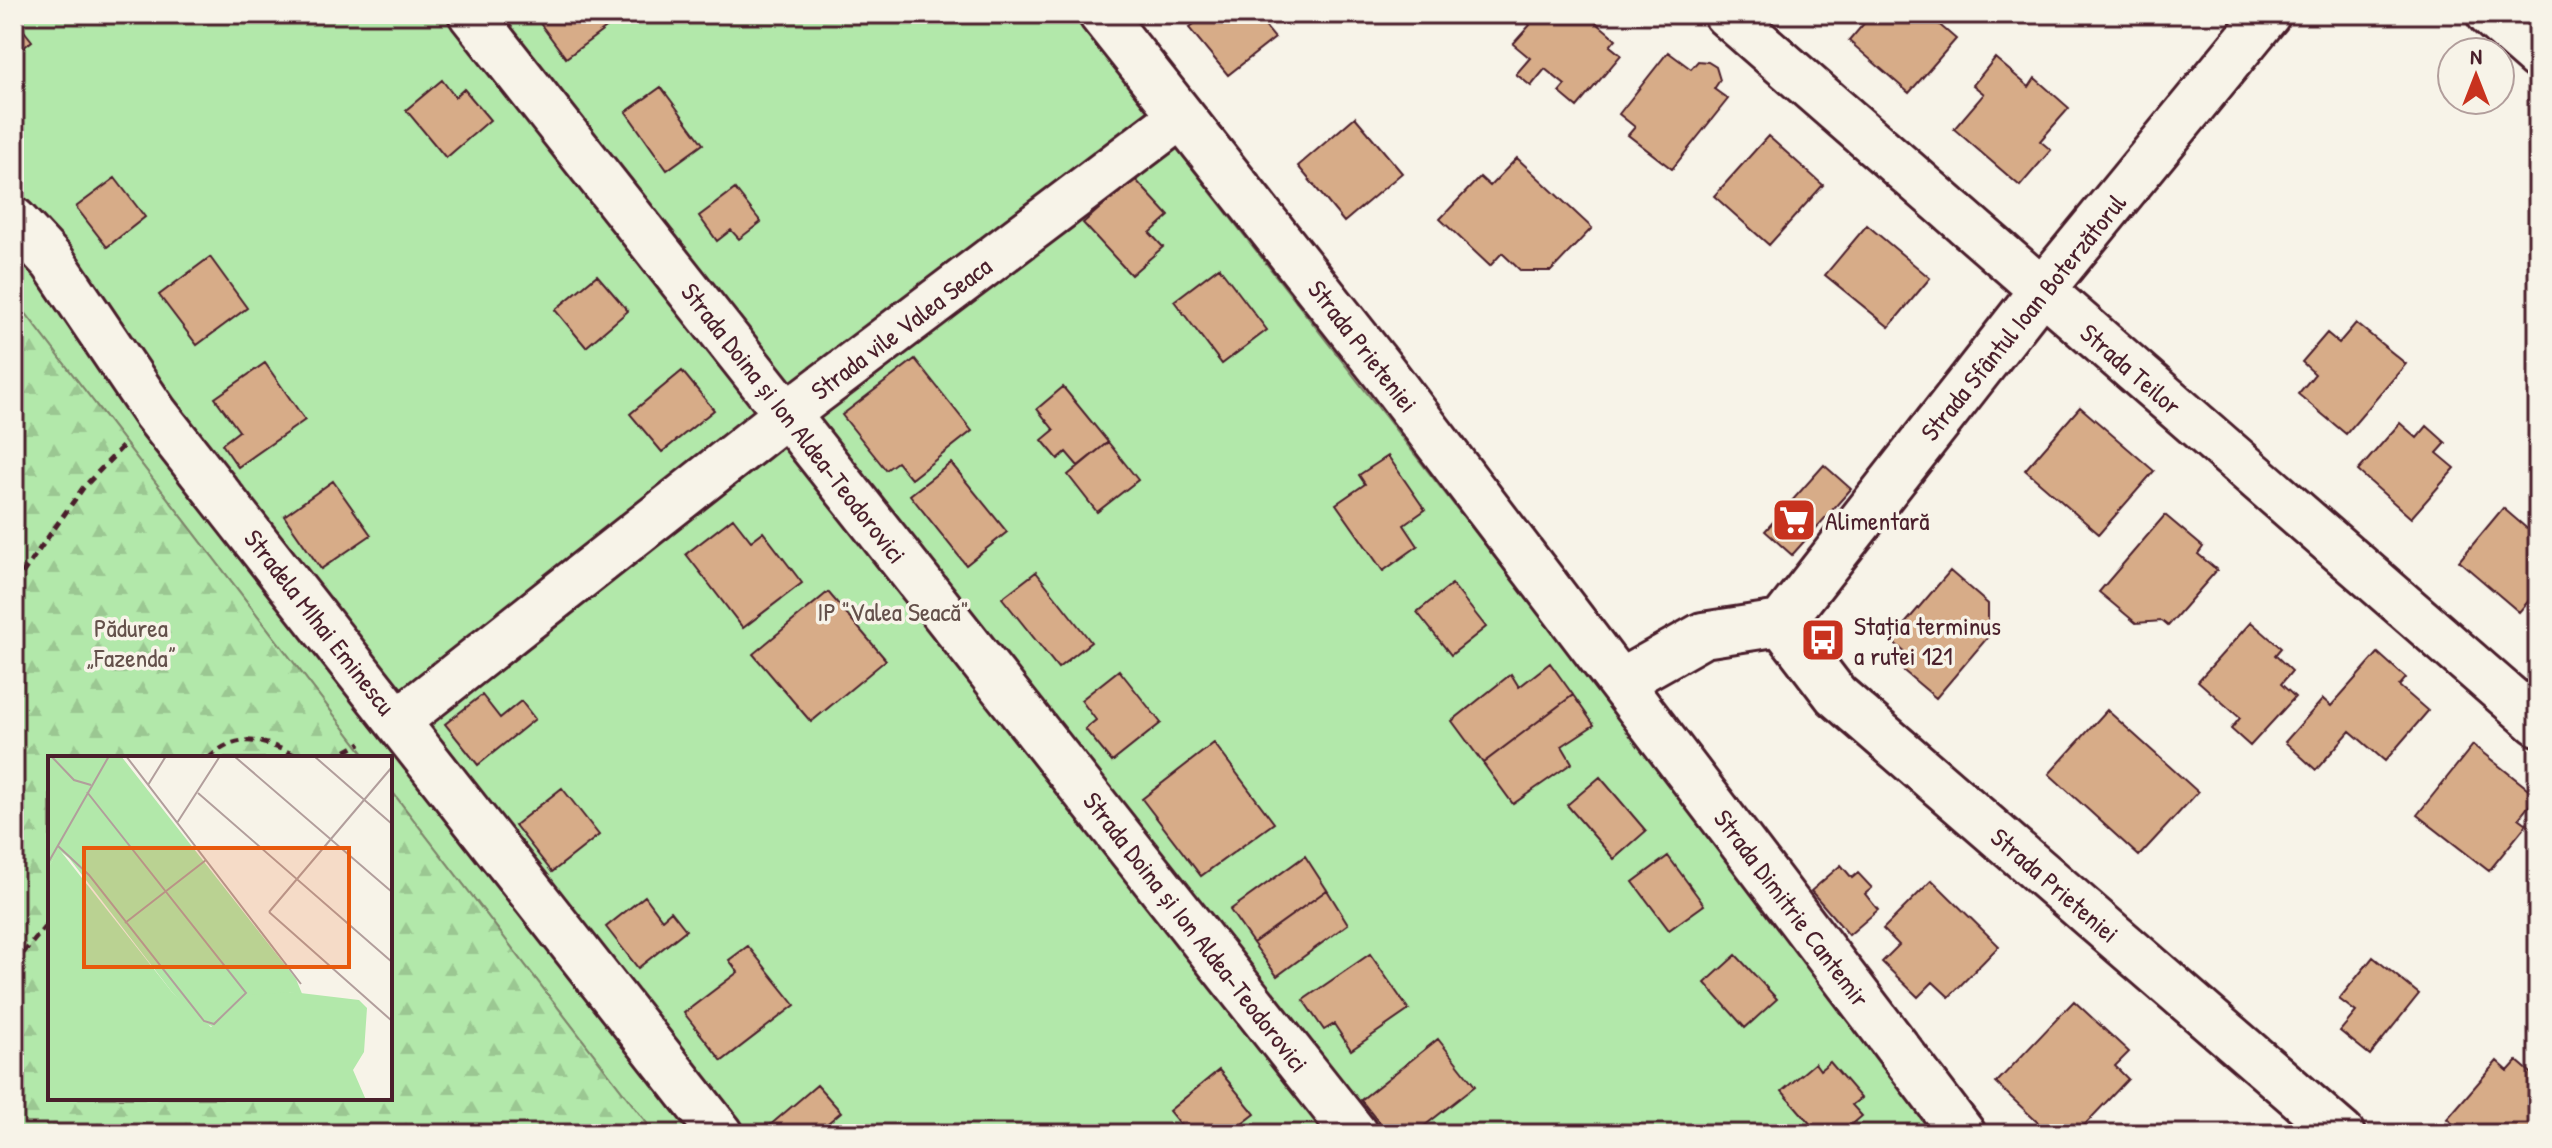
<svg xmlns="http://www.w3.org/2000/svg" width="2552" height="1148" font-family="'Patrick Hand',sans-serif">
<style>
.green{fill:#b2e8aa;stroke:#7e846a;stroke-width:2}
.forest{fill:url(#forest-firs);stroke:#7e846a;stroke-width:2}
.building{fill:#d7ac88;stroke:#4a1f2b;stroke-width:2}
.lines{fill:none;stroke-linecap:round;stroke-linejoin:round}
.minor-casing{stroke:#4a1f2b;stroke-width:50}
.path{stroke:#4a1f2b;stroke-width:5;stroke-dasharray:8 6;stroke-linecap:butt}
.minor{stroke:#f7f3e8;stroke-width:44}
.labels{text-anchor:middle;dominant-baseline:central;stroke-width:7;stroke-linejoin:round;paint-order:stroke}
.street-label{font-size:26px;fill:#4a1f2b;stroke:#f7f3e8}
.poi-label{font-size:26px;fill:#4a1f2b;stroke:#f7f3e8;text-anchor:start}
.park-label{font-size:26px;fill:#64514b;stroke:#f7f3e8}
.inset-road{fill:none;stroke:#b29e9c;stroke-width:2}
.view{fill:#e8590c;fill-opacity:0.15;stroke:#e8590c;stroke-width:4}
.inset-edge{fill:none;stroke:#4a1f2b;stroke-width:4}
</style>
<defs>
<pattern id="forest-firs" width="22" height="20" patternUnits="userSpaceOnUse" patternTransform="scale(2)"><rect width="22" height="20" fill="#b2e8aa"/><path d="M5 1l3.5 6h-7zM16 11l3.5 6h-7z" fill="#9bc792"/></pattern>
</defs>
<rect width="100%" height="100%" fill="#f7f3e8"/>
<filter id="ink" filterUnits="userSpaceOnUse"><feTurbulence type="fractalNoise" baseFrequency=".0125" numOctaves="2"/><feDisplacementMap in="SourceGraphic" scale="16" xChannelSelector="R" yChannelSelector="G"/><feConvolveMatrix kernelMatrix="1 2 1 2 8 2 1 2 1" color-interpolation-filters="sRGB"/></filter>
<g filter="url(#ink)">
<path class="green" d="M 14,14 L 1072,14 L 1770,911 L 1940,1134 L 655,1134 L 390,789 L 390,758 L 367,758 L 14,298 Z"/>
<path class="forest" d="M 14,298 L 367,758 L 50,758 L 50,1098 L 390,1098 L 390,789 L 655,1134 L 14,1134 Z"/>
<path class="building" d="M 533,14 L 625,14 L 566,58 Z
M 1206,14 L 1255,14 L 1275,38 L 1228,75 L 1189,28 Z
M 1526,14 L 1586,14 L 1616,39 L 1610,46 L 1621,55 L 1577,107 L 1559,92 L 1565,85 L 1545,69 L 1531,86 L 1516,74 L 1530,58 L 1513,44 L 1530,25 L 1522,18 Z
M 1872,14 L 1927,14 L 1956,39 L 1909,93 L 1849,41 Z
M 14,18 L 32,41 L 14,55 Z
M 1668,52 L 1691,69 L 1698,61 L 1708,62 L 1716,67 L 1720,80 L 1714,89 L 1728,99 L 1672,169 L 1628,135 L 1635,127 L 1619,114 Z
M 1995,58 L 2029,87 L 2035,78 L 2069,108 L 2040,141 L 2051,150 L 2020,186 L 1954,129 L 1984,94 L 1973,85 Z
M 442,80 L 455,97 L 464,89 L 490,120 L 446,158 L 406,110 Z
M 661,87 L 703,144 L 667,170 L 626,112 Z
M 1355,117 L 1402,173 L 1344,222 L 1298,166 Z
M 1768,136 L 1823,185 L 1769,245 L 1714,196 Z
M 1517,158 L 1592,228 L 1551,271 L 1521,271 L 1502,253 L 1490,266 L 1440,219 L 1480,177 L 1490,186 Z
M 115,178 L 145,217 L 107,247 L 76,207 Z
M 1134,178 L 1169,216 L 1150,233 L 1163,247 L 1131,275 L 1083,223 Z
M 735,189 L 761,222 L 739,239 L 731,230 L 717,241 L 699,216 Z
M 1867,225 L 1930,278 L 1889,327 L 1825,275 Z
M 210,257 L 247,308 L 197,345 L 159,295 Z
M 1219,267 L 1267,330 L 1222,364 L 1174,301 Z
M 597,275 L 628,311 L 586,347 L 555,310 Z
M 2356,323 L 2406,364 L 2346,434 L 2298,394 L 2315,374 L 2302,362 L 2327,333 L 2339,343 Z
M 915,359 L 972,431 L 911,479 L 897,462 L 886,470 L 842,415 Z
M 265,363 L 305,420 L 238,467 L 222,444 L 239,431 L 215,398 Z
M 682,371 L 714,410 L 662,452 L 630,414 Z
M 1063,387 L 1108,442 L 1078,466 L 1066,452 L 1058,459 L 1042,440 L 1054,430 L 1037,409 Z
M 2080,407 L 2154,471 L 2099,534 L 2025,470 Z
M 2400,423 L 2417,438 L 2427,426 L 2446,443 L 2437,453 L 2455,468 L 2411,518 L 2358,471 Z
M 1108,442 L 1138,480 L 1097,512 L 1068,475 Z
M 1388,456 L 1425,510 L 1404,525 L 1418,546 L 1383,571 L 1336,504 L 1365,484 L 1359,475 Z
M 951,463 L 1007,532 L 966,565 L 910,495 Z
M 1824,465 L 1851,489 L 1792,555 L 1765,531 Z
M 333,481 L 371,535 L 321,569 L 284,516 Z
M 2503,508 L 2538,538 L 2538,590 L 2519,612 L 2459,561 Z
M 2165,515 L 2203,547 L 2198,554 L 2217,570 L 2168,626 L 2162,621 L 2136,623 L 2099,592 Z
M 733,518 L 751,541 L 763,532 L 802,583 L 743,628 L 686,554 Z
M 1950,571 L 1988,604 L 1988,637 L 1936,698 L 1899,667 L 1909,656 L 1891,640 Z
M 1036,572 L 1091,642 L 1058,668 L 1002,598 Z
M 1452,584 L 1486,627 L 1451,655 L 1417,612 Z
M 828,592 L 886,660 L 811,722 L 753,654 Z
M 2251,622 L 2281,648 L 2275,655 L 2292,671 L 2281,684 L 2295,697 L 2250,746 L 2231,729 L 2240,718 L 2198,681 Z
M 2378,653 L 2406,678 L 2399,686 L 2428,711 L 2385,761 L 2350,731 L 2316,770 L 2285,742 L 2323,699 L 2331,706 Z
M 1550,663 L 1573,695 L 1483,763 L 1452,721 L 1511,674 L 1519,687 Z
M 1119,670 L 1161,723 L 1112,762 L 1085,729 L 1096,720 L 1081,700 Z
M 482,695 L 500,718 L 521,701 L 535,719 L 478,765 L 445,724 Z
M 1573,695 L 1594,725 L 1562,746 L 1572,763 L 1513,804 L 1483,763 Z
M 2107,710 L 2198,792 L 2139,856 L 2049,774 Z
M 1214,743 L 1274,823 L 1201,876 L 1142,799 Z
M 2473,745 L 2537,796 L 2519,818 L 2527,824 L 2489,871 L 2417,815 Z
M 1600,777 L 1646,831 L 1614,859 L 1567,805 Z
M 562,788 L 599,835 L 552,872 L 515,825 Z
M 1305,856 L 1327,890 L 1253,943 L 1230,910 Z
M 1668,856 L 1704,905 L 1669,930 L 1633,882 Z
M 1841,865 L 1852,878 L 1858,873 L 1872,888 L 1865,894 L 1878,910 L 1849,935 L 1811,891 Z
M 1932,880 L 1999,946 L 1949,997 L 1933,982 L 1918,997 L 1882,962 L 1899,945 L 1883,929 Z
M 1327,890 L 1348,924 L 1277,976 L 1253,943 Z
M 645,896 L 662,919 L 671,911 L 686,930 L 638,968 L 606,927 Z
M 748,946 L 795,1005 L 722,1061 L 684,1013 L 738,972 L 729,960 Z
M 1370,954 L 1409,1010 L 1351,1050 L 1334,1024 L 1324,1030 L 1303,1000 Z
M 1736,955 L 1777,999 L 1745,1028 L 1705,983 Z
M 2373,957 L 2419,994 L 2370,1055 L 2340,1031 L 2356,1012 L 2339,999 Z
M 2074,1001 L 2129,1052 L 2115,1066 L 2128,1079 L 2076,1134 L 2050,1134 L 1996,1083 Z
M 1438,1039 L 1475,1086 L 1414,1134 L 1388,1134 L 1361,1100 Z
M 2497,1061 L 2508,1071 L 2517,1061 L 2538,1079 L 2538,1086 L 2534,1091 L 2538,1095 L 2538,1134 L 2465,1134 L 2447,1119 Z
M 1830,1062 L 1861,1098 L 1852,1105 L 1862,1116 L 1841,1134 L 1819,1134 L 1782,1091 L 1815,1063 L 1820,1070 Z
M 1219,1070 L 1255,1114 L 1229,1134 L 1188,1134 L 1169,1111 Z
M 817,1085 L 841,1112 L 828,1123 L 837,1134 L 776,1134 L 769,1126 Z"/>
<g class="lines">
<g class="minor-casing">
<path id="minor" d="M 471,14 L 1355,1134
M 1101,14 L 1383,371 L 1963,1134
M 1726,14 L 2538,723
M 2489,14 L 2538,57
M 14,220 L 53,262 L 155,413 L 721,1134
M 1781,623 L 2041,291 L 2268,14
M 1781,623 L 1836,695 L 2342,1134
M 1620,682 L 1703,635 L 1781,623
M 398,721 L 787,414 L 1181,116"/>
</g>
<path class="path" d="M 14,585 L 83,488 L 124,445
M 209,758 C 241,729 266,742 301,758
M 334,758 L 361,743
M 14,964 L 50,921"/>
<use href="#minor" class="minor"/>
</g>
</g>
<defs>
<g id="supermarket-square" transform="scale(2.3)"><rect x="-9" y="-9" width="18" height="18" rx="4" fill="#c8321e" stroke="#f7f3e8"/><path d="M-6-5.5h2.5l.6 2H6L4.5 2H-2.5L-4.4-4H-6ZM-1.5 3.2a1.3 1.3 0 1 0 .1 0ZM3 3.2a1.3 1.3 0 1 0 .1 0Z" fill="#fff"/></g>
<g id="bus-square" transform="scale(2.3)"><rect x="-9" y="-9" width="18" height="18" rx="4" fill="#c8321e" stroke="#f7f3e8"/><path d="M-5-6H5V4H4V6H2V4H-2V6H-4V4H-5ZM-3.5-4V0h7V-4ZM-3.5 1.2v1.5H-2V1.2ZM2 1.2v1.5H3.5V1.2Z" fill="#fff"/></g>
</defs>
<g fill-rule="evenodd">
<use href="#supermarket-square" x="1794" y="520"/>
<use href="#bus-square" x="1823" y="640"/>
</g>
<g class="labels">
<g class="street-label">
<text transform="translate(2023 317) rotate(-51)">Strada Sfântul Ioan Boterzătorul</text>
<text transform="translate(901 328) rotate(-37)">Strada vile Valea Seaca</text>
<text transform="translate(1363 346) rotate(52)">Strada Prieteniei</text>
<text transform="translate(2131 369) rotate(41)">Strada Teilor</text>
<text transform="translate(794 423) rotate(52)">Strada Doina și Ion Aldea-Teodorovici</text>
<text transform="translate(320 622) rotate(52)">Stradela MIhai Eminescu</text>
<text transform="translate(2055 885) rotate(41)">Strada Prieteniei</text>
<text transform="translate(1792 908) rotate(53)">Strada Dimitrie Cantemir</text>
<text transform="translate(1196 932) rotate(52)">Strada Doina și Ion Aldea-Teodorovici</text>
</g>
<g class="poi-label">
<text x="1825" y="520">Alimentară</text>
<text x="1854" y="625">Stația terminus<tspan x="1854" dy="30">a rutei 121</tspan></text>
</g>
<g class="park-label">
<text x="893" y="611">IP "Valea Seacă"</text>
<text x="131" y="627">Pădurea<tspan x="131" dy="30">„Fazenda”</tspan></text>
</g>
</g>
<g transform="translate(48 756)">
<rect width="344" height="344" fill="#f7f3e8"/>
<path d="M 0,0 L 73,0 L 248,223 L 255,240 L 243,236 L 166,271 L 156,267 L 124,236 L 21,102 L 11,94 L 0,112 Z" fill="#b2e8aa"/>
<path d="M 11,93 L 124,236 L 163,271 L 201,239 L 244,236 L 311,244 L 319,252 L 316,296 L 305,314 L 318,344 L 0,344 L 0,112 Z" fill="#b2e8aa"/>
<path class="inset-road" d="M 3,0 L 26,24 L 43,29M 78,0 L 253,228M 186,0 L 344,136M 266,0 L 344,68M 100,29 L 118,0M 150,37 L 344,206M 129,67 L 172,0M 10,90 L 41,119 L 156,265 L 166,268 L 198,237 L 39,36M 0,107 L 61,0M 221,156 L 344,11M 221,156 L 344,265M 77,167 L 158,104"/>
<path class="view" d="M 36,92 L 301,92 L 301,211 L 36,211 Z"/>
<rect width="344" height="344" class="inset-edge"/>
</g>
<rect width="2552" height="1148" fill="none" stroke="#f7f3e8" stroke-width="48"/>
<rect x="24" y="24" width="2504" height="1100" fill="none" stroke="#4a1f2b" stroke-width="3" filter="url(#ink)"/>
<g transform="translate(2476 76)"><circle r="38" fill="#f7f3e8" stroke="#b29e9c" stroke-width="2"/>
<path d="M0-6L14 30L0 20L-14 30Z" fill="#c8321e"/>
<text y="-12" font-size="22" font-weight="bold" text-anchor="middle" fill="#4a1f2b">N</text>
</g>
</svg>
